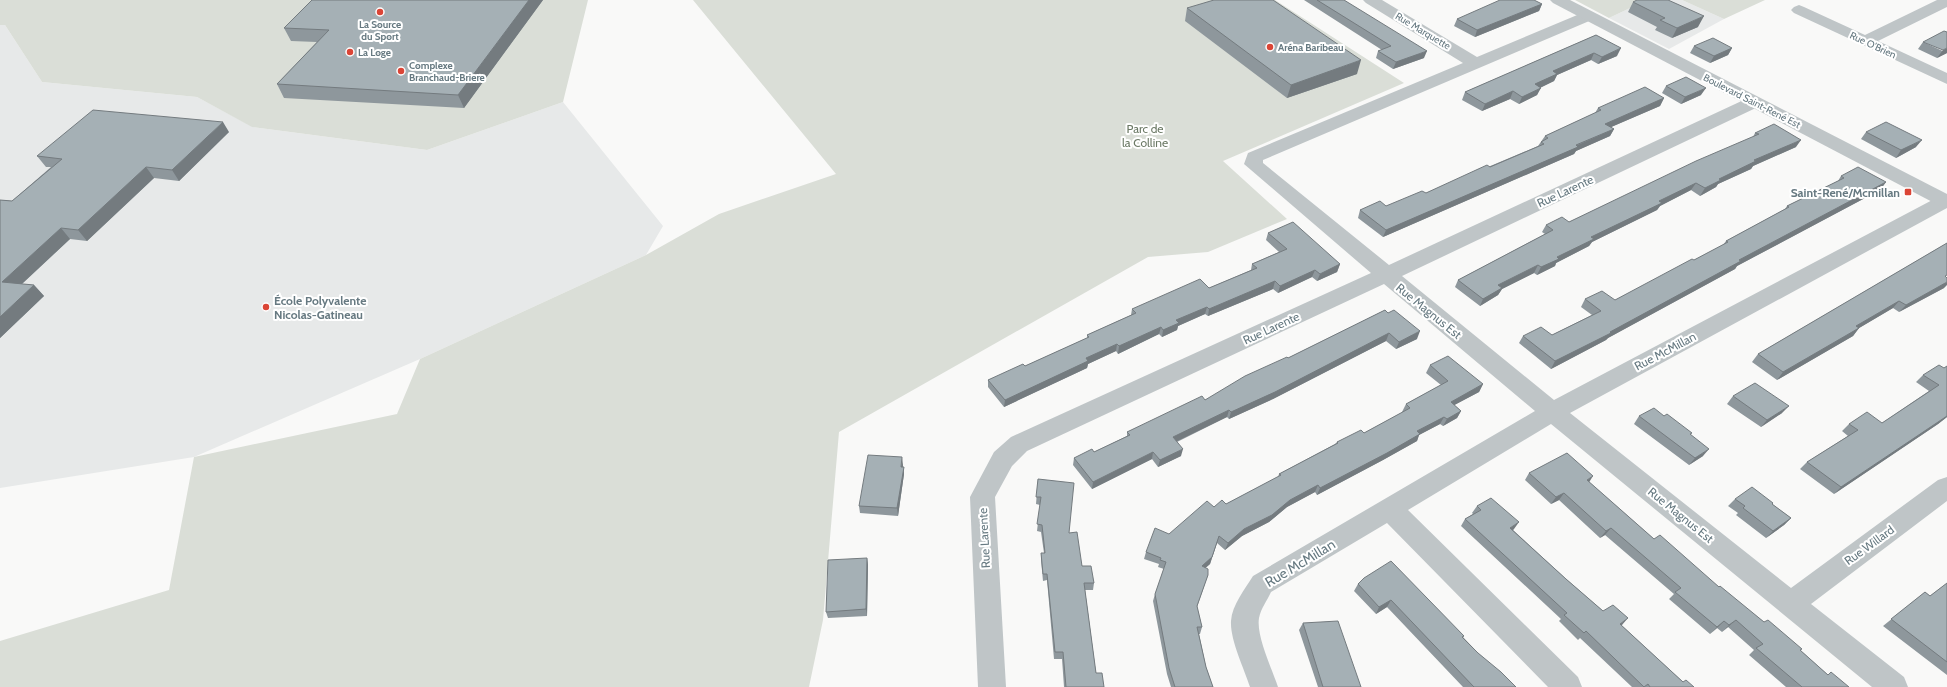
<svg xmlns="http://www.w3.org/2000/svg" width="1947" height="687" font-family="Cabin,sans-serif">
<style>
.built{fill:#e7e9e9}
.green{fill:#daded7}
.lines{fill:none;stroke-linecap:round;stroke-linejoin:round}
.minor{fill:#bfc5c7;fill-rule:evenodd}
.tertiary{fill:#bfc5c7;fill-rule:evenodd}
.wall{fill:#8e979c}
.shaded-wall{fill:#747b7f}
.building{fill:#a5b0b5;stroke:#747b7f}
.poi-dot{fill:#db4536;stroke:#fff;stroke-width:1.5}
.labels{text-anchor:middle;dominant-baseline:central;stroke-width:4;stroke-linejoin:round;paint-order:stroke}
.far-poi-label{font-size:10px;font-weight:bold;fill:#667981;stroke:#fff;text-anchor:start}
.far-street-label{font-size:10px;fill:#667981;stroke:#fff}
.park-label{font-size:12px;fill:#6b7965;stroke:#fff}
.street-label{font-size:12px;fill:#667981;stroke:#fff}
.poi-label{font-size:12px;font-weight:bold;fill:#667981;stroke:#fff;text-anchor:end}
.near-street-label{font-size:14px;fill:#667981;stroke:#fff}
</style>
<rect width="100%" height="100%" fill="#f9f9f8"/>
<path class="built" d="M 1647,0 L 1682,0 L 1724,19 L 1669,49 L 1609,18 Z
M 0,25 L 5,25 L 42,82 L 197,97 L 253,127 L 427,150 L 563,102 L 663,226 L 646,255 L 420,359 L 194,457 L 0,488 Z"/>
<path class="green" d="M 0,0 L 588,0 L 563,102 L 427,150 L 252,127 L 197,97 L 42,82 L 5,25 L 0,25 Z
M 693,0 L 1275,0 L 1404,83 L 1223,161 L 1287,219 L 1208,252 L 1148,257 L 839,432 L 823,620 L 809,687 L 0,687 L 0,641 L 169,590 L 194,457 L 397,414 L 420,359 L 646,255 L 719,214 L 836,174 Z
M 1575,0 L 1647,0 L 1609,18 Z
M 1682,0 L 1765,0 L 1724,19 Z"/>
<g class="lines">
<path class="minor" d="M 1363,0 L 1382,0 L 1477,57 L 1582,13 L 1588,11 L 1594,13 L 1596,16 L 1594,19 L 1263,160 L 1263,163 L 1389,265 L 1748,98 L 1754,97 L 1760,98 L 1763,102 L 1760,106 L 1402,276 L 1554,400 L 1938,197 L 1947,195 L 1947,208 L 1570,413 L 1791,588 L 1938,480 L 1947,477 L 1947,501 L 1811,604 L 1904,677 L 1908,687 L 1872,687 L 1551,424 L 1408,510 L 1578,677 L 1582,687 L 1548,687 L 1387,523 L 1271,592 C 1267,601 1261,608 1259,618 C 1256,636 1272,669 1278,687 L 1250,687 C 1244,668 1230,640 1231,621 C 1232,605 1245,589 1253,576 L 1535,411 L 1384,284 L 1027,451 L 1012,466 L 995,497 L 1006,687 L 978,687 L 970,497 L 994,452 L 1011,437 L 1371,273 L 1244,164 L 1248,153 L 1463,63 L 1366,3 Z
M 1937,0 L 1947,0 L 1947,7 L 1878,41 L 1947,73 L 1947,84 L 1794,13 L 1791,10 L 1794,7 L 1799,5 L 1804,7 L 1865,35 Z"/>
<path class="tertiary" d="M 1550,0 L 1570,0 L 1947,194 L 1947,208 L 1940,206 L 1553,3 Z"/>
</g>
<path class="wall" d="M 312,0 L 543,0 L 464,108 L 284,98 L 277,84 L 317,42 L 291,41 L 284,28 Z
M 1304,0 L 1344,0 L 1424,58 L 1393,69 L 1376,58 L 1378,51 L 1382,50 Z
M 1633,2 L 1698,27 L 1672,38 L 1655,30 L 1657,27 L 1628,12 Z
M 1542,4 L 1539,11 L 1475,37 L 1454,26 L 1457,19 Z
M 1187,8 L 1357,74 L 1287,98 L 1185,21 Z
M 1596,35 L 1617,56 L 1598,64 L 1591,60 L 1557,75 L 1554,81 L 1540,88 L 1537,95 L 1519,104 L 1510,99 L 1482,111 L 1462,100 L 1465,92 Z
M 1923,42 L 1947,53 L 1937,58 L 1918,49 Z
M 1694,46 L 1732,48 L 1728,55 L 1710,63 L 1690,53 Z
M 1666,86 L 1701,95 L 1681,104 L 1662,93 Z
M 1664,98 L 1660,106 L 1611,127 L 1614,129 L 1610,136 L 1576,151 L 1574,154 L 1383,237 L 1358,218 L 1360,210 L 1386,206 L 1426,193 L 1538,146 L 1545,136 L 1595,113 L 1598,108 Z
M 229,132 L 179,181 L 154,178 L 87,241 L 70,239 L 22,284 L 34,285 L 44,296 L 0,338 L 0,200 L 12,201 L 51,167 L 46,167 L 37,156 Z
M 1866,132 L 1916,147 L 1896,158 L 1861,139 Z
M 1755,133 L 1796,147 L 1753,166 L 1751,169 L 1718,184 L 1716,187 L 1700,196 L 1691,190 L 1660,206 L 1657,210 L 1592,242 L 1589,246 L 1556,263 L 1555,266 L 1537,275 L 1534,273 L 1502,289 L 1498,295 L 1480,306 L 1455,287 L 1458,280 L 1545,234 L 1542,232 L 1546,225 L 1569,222 L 1753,137 Z
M 1841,176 L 1886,182 L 1880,190 L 1737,266 L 1735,269 L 1608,338 L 1606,340 L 1551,369 L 1519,343 L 1523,336 L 1552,335 L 1592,315 L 1581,307 L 1585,299 L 1615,300 L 1694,260 L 1723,245 L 1726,241 L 1785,209 L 1787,206 L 1838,181 Z
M 1268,233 L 1340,264 L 1337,272 L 1317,281 L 1312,277 L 1278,293 L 1273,289 L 1208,316 L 1205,314 L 1178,326 L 1177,330 L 1162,337 L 1159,334 L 1118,354 L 1116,351 L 1088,364 L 1087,368 L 1004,407 L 988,387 L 988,380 L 1025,366 L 1087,338 L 1087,335 L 1131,315 L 1132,309 L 1209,288 L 1251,270 L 1252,264 L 1279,252 L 1266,240 Z
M 1947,243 L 1944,288 L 1899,312 L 1893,308 L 1859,328 L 1853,336 L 1777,380 L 1752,362 L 1758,354 Z
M 1385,310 L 1417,339 L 1396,349 L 1386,341 L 1273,399 L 1229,419 L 1227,417 L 1177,442 L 1181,456 L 1158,467 L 1152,459 L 1092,489 L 1073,465 L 1074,458 L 1094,452 L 1127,436 L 1127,432 L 1205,400 L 1288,358 Z
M 1430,365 L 1483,384 L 1479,392 L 1454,405 L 1461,411 L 1457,418 L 1443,426 L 1440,424 L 1419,435 L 1417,441 L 1383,460 L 1317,495 L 1315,492 L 1287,507 L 1269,522 L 1242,536 L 1225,550 L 1217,543 L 1210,564 L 1205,568 L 1208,575 L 1197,607 L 1202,627 L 1200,634 L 1199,634 L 1206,667 L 1213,687 L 1171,687 L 1167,674 L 1153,601 L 1155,594 L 1164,569 L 1158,567 L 1159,564 L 1144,559 L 1146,552 L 1169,534 L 1214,507 L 1226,504 L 1278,477 L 1279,474 L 1335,444 L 1337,442 L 1364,433 L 1403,412 L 1402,412 L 1406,404 L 1441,385 L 1426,373 Z
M 1947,366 L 1947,417 L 1938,424 L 1834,494 L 1800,469 L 1807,462 L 1848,436 L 1842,431 L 1849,424 L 1882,423 L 1929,391 L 1916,382 L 1923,375 L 1944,368 Z
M 1733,396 L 1782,413 L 1761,427 L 1727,404 Z
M 1639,416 L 1664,416 L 1690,434 L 1703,456 L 1689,465 L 1634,424 Z
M 903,465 L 903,467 L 904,474 L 898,516 L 860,513 L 859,506 Z
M 1529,473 L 1589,482 L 1654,539 L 1719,587 L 1800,650 L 1828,675 L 1849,687 L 1786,687 L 1749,655 L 1754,650 L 1728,627 L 1722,632 L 1717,628 L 1710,634 L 1669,599 L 1674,594 L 1605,535 L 1600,538 L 1559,500 L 1551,504 L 1525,480 Z
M 1038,479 L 1069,533 L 1082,566 L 1094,583 L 1093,590 L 1085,590 L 1096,673 L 1104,687 L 1064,687 L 1062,659 L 1054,659 L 1047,580 L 1043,581 L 1041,560 L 1041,553 L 1044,553 L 1041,532 L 1037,531 L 1040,505 L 1036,504 Z
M 1735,499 L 1772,504 L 1791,518 L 1784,525 L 1766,538 L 1736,515 L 1738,513 L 1728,506 Z
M 1477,506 L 1514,529 L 1513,530 L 1566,579 L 1603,611 L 1621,625 L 1683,682 L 1694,687 L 1632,687 L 1580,638 L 1578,640 L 1559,621 L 1561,619 L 1461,526 L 1465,519 L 1473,514 L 1472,513 Z
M 867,558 L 868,565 L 867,616 L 828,618 L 826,612 Z
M 1947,583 L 1947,675 L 1883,626 L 1925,592 L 1930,596 Z
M 1358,584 L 1464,636 L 1463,637 L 1478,653 L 1516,687 L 1463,687 L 1387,607 L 1376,614 L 1354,591 Z
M 1303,623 L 1361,687 L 1318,687 L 1299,630 Z"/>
<path class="shaded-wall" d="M 529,0 L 543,0 L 464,108 L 458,95 Z
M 1542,4 L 1539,11 L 1475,37 L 1477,30 Z
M 1704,16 L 1698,27 L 1672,38 L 1677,28 Z
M 1621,48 L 1617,56 L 1598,64 L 1602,57 Z
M 1732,48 L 1728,55 L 1710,63 L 1714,56 Z
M 1947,48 L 1947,53 L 1937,58 L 1943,50 Z
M 1427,51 L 1424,58 L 1393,69 L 1396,62 Z
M 1594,53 L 1591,60 L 1557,75 L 1554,81 L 1531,92 L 1535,84 L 1553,71 Z
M 1361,60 L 1357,74 L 1287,98 L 1291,85 Z
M 1541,88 L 1537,95 L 1519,104 L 1522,97 Z
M 1706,88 L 1701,95 L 1681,104 L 1685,97 Z
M 1513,91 L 1510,99 L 1482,111 L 1485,104 Z
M 1664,98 L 1660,106 L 1602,131 L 1605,124 Z
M 223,122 L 229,132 L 179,181 L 172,170 Z
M 1614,129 L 1610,136 L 1576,151 L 1574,154 L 1383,237 L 1386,230 Z
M 1801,140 L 1796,147 L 1753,166 L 1751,169 L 1718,184 L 1716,187 L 1700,196 L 1705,188 L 1719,179 L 1754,160 Z
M 1922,140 L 1916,147 L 1896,158 L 1901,150 Z
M 146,167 L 154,178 L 87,241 L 78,230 Z
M 1886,182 L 1880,190 L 1737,266 L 1735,269 L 1608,338 L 1606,340 L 1551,369 L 1555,361 L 1739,260 Z
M 1696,183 L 1691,190 L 1660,206 L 1657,210 L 1592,242 L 1589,246 L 1556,263 L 1555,266 L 1537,275 L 1541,267 L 1591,237 L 1659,201 Z
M 61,228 L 70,239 L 12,293 L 2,282 Z
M 1340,264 L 1337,272 L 1317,281 L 1320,274 Z
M 1538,265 L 1534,273 L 1502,289 L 1498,295 L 1480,306 L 1483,299 L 1498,285 Z
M 1315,270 L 1312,277 L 1278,293 L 1280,286 Z
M 1275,281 L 1273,289 L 1208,316 L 1209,309 Z
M 1947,282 L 1947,285 L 1944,288 L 1899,312 L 1906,305 Z
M 34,285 L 44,296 L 0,338 L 0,317 Z
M 1899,301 L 1893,308 L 1849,334 L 1856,326 Z
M 1207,307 L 1205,314 L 1178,326 L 1177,330 L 1162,337 L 1163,330 L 1176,320 Z
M 1161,327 L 1159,334 L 1118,354 L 1119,346 Z
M 1859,328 L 1853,336 L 1777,380 L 1783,372 Z
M 1420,331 L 1417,339 L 1396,349 L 1399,342 Z
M 1389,333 L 1386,341 L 1273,399 L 1229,419 L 1231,412 Z
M 1117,344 L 1116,351 L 1088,364 L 1087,368 L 1004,407 L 1005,400 L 1086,358 Z
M 1483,384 L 1479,392 L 1447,409 L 1451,402 Z
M 1789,406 L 1782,413 L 1761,427 L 1767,420 Z
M 1229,410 L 1227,417 L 1171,444 L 1173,437 Z
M 1461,411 L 1457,418 L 1443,426 L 1447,419 Z
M 1947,416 L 1947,417 L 1938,424 L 1834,494 L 1841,487 Z
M 1444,417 L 1440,424 L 1419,435 L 1417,441 L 1383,460 L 1317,495 L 1320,488 L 1417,431 Z
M 1183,449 L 1181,456 L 1158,467 L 1160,460 Z
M 1709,449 L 1703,456 L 1689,465 L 1695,458 Z
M 1153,452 L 1152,459 L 1092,489 L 1093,482 Z
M 902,457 L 903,465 L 902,474 L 901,467 Z
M 904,467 L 904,474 L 898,516 L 897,508 Z
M 1593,476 L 1588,484 L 1587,480 Z
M 1318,485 L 1315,492 L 1287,507 L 1269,522 L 1242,536 L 1225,550 L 1228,543 L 1244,529 L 1290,500 Z
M 1564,493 L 1559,500 L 1551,504 L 1556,497 Z
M 1791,518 L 1784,525 L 1766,538 L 1773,531 Z
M 1519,522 L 1514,529 L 1505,535 L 1510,528 Z
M 1611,528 L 1605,535 L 1600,538 L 1606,531 Z
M 1219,536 L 1210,564 L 1200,573 L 1202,566 Z
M 867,558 L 868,565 L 867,616 L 866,609 Z
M 1391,600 L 1387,607 L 1376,614 L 1379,607 Z
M 1628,618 L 1622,625 L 1613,631 L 1620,624 Z
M 1736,620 L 1728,627 L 1722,632 L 1729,625 Z
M 1724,621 L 1717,628 L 1710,634 L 1717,627 Z"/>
<path class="building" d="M 312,0 L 529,0 L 458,95 L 277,84 L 329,30 L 284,28 Z
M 1214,0 L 1273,0 L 1361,60 L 1291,85 L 1187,8 Z
M 1317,0 L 1344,0 L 1427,51 L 1396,62 L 1378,51 L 1391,46 Z
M 1500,0 L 1534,0 L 1542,4 L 1477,30 L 1457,19 Z
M 1637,0 L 1668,0 L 1704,16 L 1677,28 L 1660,20 L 1665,18 L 1633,2 Z
M 1944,31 L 1947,32 L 1947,48 L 1943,50 L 1923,42 Z
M 1596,35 L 1621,48 L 1602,57 L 1594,53 L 1553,71 L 1557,74 L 1535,84 L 1541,88 L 1522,97 L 1513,91 L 1485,104 L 1465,92 Z
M 1713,38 L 1732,48 L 1714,56 L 1694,46 Z
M 1686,77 L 1706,88 L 1685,97 L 1666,86 Z
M 1645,87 L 1664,98 L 1605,124 L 1614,129 L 1576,145 L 1578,147 L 1386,230 L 1360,210 L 1380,201 L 1386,206 L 1422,191 L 1426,193 L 1487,165 L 1490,167 L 1544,144 L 1541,142 L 1548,138 L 1545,136 L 1601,110 L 1598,108 Z
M 93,110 L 223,122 L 172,170 L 146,167 L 78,230 L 61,228 L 2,282 L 34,285 L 0,317 L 0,200 L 12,201 L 62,159 L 37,156 Z
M 1886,122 L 1922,140 L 1901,150 L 1866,132 Z
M 1774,124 L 1801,140 L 1754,160 L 1756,161 L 1719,179 L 1721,180 L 1705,188 L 1696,183 L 1659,201 L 1662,203 L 1591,237 L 1594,239 L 1557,257 L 1559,259 L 1541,267 L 1538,265 L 1498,285 L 1502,288 L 1483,299 L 1458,280 L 1553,230 L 1546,225 L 1562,217 L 1569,222 L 1696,161 L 1759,134 L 1755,133 Z
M 1858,167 L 1886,182 L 1739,260 L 1741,261 L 1610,332 L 1611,333 L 1555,361 L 1523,336 L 1541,327 L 1552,335 L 1601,311 L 1585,299 L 1602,291 L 1615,300 L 1692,259 L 1694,260 L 1728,242 L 1726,241 L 1789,207 L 1787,206 L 1844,178 L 1841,176 Z
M 1293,222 L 1340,264 L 1320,274 L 1315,270 L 1280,286 L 1275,281 L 1209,309 L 1207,307 L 1176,320 L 1179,323 L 1163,330 L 1161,327 L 1119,346 L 1117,344 L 1086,358 L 1088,361 L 1005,400 L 988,380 L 1023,364 L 1025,366 L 1089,337 L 1087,335 L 1136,313 L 1132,309 L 1200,279 L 1209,288 L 1257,268 L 1252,264 L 1287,249 L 1268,233 Z
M 1947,243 L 1947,275 L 1945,276 L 1947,278 L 1947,282 L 1906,305 L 1899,301 L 1856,326 L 1859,328 L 1783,372 L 1758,354 Z
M 1385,310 L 1388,313 L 1394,310 L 1420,331 L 1399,342 L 1389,333 L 1275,392 L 1231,412 L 1229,410 L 1173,437 L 1183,449 L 1160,460 L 1153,452 L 1093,482 L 1074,458 L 1092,449 L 1094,452 L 1130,435 L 1127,432 L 1202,396 L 1205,400 L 1245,376 L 1287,357 L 1288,358 Z
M 1448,356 L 1483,384 L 1451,402 L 1461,411 L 1447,419 L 1444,417 L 1417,431 L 1420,434 L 1387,453 L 1320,488 L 1318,485 L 1290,500 L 1272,515 L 1244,529 L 1228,543 L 1219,536 L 1212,557 L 1202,566 L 1208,569 L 1208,575 L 1197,606 L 1202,627 L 1197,627 L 1206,667 L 1213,687 L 1175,687 L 1169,668 L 1155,594 L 1166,562 L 1160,560 L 1161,558 L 1146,552 L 1155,528 L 1169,534 L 1207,501 L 1214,507 L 1222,500 L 1226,504 L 1281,475 L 1279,474 L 1338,443 L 1337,442 L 1361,430 L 1364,433 L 1410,408 L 1406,404 L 1448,381 L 1430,365 Z
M 1939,365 L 1944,368 L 1947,366 L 1947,416 L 1841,487 L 1807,462 L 1858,430 L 1849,424 L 1867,412 L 1882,423 L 1939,385 L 1923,375 Z
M 1755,383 L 1789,406 L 1767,420 L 1733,396 Z
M 1654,408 L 1664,416 L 1667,414 L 1692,433 L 1690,434 L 1709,449 L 1695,458 L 1639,416 Z
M 1567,453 L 1593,476 L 1587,480 L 1654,539 L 1660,535 L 1719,587 L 1720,586 L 1764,622 L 1768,620 L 1802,649 L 1800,650 L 1828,675 L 1831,672 L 1849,687 L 1802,687 L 1756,648 L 1763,644 L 1736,620 L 1729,625 L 1724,621 L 1717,627 L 1675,592 L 1681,588 L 1611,528 L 1606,531 L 1564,493 L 1556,497 L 1529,473 Z
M 868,455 L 902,457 L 901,467 L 904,467 L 897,508 L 859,506 Z
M 1038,479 L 1074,483 L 1069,533 L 1077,532 L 1082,566 L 1091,566 L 1094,583 L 1084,583 L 1096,673 L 1102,673 L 1104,687 L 1066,687 L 1063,652 L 1055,652 L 1047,574 L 1043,574 L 1041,553 L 1045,553 L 1042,525 L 1037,524 L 1041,497 L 1036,497 Z
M 1752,487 L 1773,503 L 1772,504 L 1791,518 L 1773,531 L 1743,508 L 1745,506 L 1735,499 Z
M 1491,498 L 1519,522 L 1510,528 L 1566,579 L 1603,611 L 1613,605 L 1628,618 L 1620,624 L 1683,682 L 1686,680 L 1694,687 L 1650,687 L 1648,684 L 1644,687 L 1586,631 L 1584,633 L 1564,615 L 1567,613 L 1465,519 L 1481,510 L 1477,506 Z
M 867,558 L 866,609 L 826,612 L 828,560 Z
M 1391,561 L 1464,636 L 1462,637 L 1478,653 L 1501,672 L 1516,687 L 1474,687 L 1391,600 L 1379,607 L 1358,584 L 1364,578 Z
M 1947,583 L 1947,662 L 1891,619 L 1925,592 L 1930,596 Z
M 1338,621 L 1361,687 L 1323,687 L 1303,623 Z"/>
<g class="poi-dot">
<circle cx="380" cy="12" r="4"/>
<circle cx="1270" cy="47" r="4"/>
<circle cx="350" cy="52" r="4"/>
<circle cx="401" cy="71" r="4"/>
<rect x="1904" y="188" width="8" height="8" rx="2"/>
<circle cx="266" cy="307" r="4"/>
</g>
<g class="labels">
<g class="far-poi-label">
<text x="380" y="24" text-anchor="middle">La Source<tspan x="380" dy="12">du Sport</tspan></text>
<text x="1278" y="47">Aréna Baribeau</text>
<text x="358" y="52">La Loge</text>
<text x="409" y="65">Complexe<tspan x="409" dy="12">Branchaud-Briere</tspan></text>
</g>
<g class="far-street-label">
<text transform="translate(1423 31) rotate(31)">Rue Marquette</text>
<text transform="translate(1873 45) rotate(25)">Rue O'Brien</text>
<text transform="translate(1752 101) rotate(27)">Boulevard Saint-René Est</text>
</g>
<g class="park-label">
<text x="1145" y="128">Parc de<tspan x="1145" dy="14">la Colline</tspan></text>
</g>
<g class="street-label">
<text transform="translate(1565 191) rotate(-25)">Rue Larente</text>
<text transform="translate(1429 311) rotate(39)">Rue Magnus Est</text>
<text transform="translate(1271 328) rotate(-25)">Rue Larente</text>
<text transform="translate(1665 351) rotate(-28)">Rue McMillan</text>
<text transform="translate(1681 515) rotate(39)">Rue Magnus Est</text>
<text transform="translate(984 538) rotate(-93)">Rue Larente</text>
<text transform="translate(1869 545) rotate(-36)">Rue Willard</text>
</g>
<g class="poi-label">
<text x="1900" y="192">Saint-René/Mcmillan</text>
<text x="274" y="300" text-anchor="start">École Polyvalente<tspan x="274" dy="14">Nicolas-Gatineau</tspan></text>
</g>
<g class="near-street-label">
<text transform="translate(1300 563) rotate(-31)">Rue McMillan</text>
</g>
</g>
</svg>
